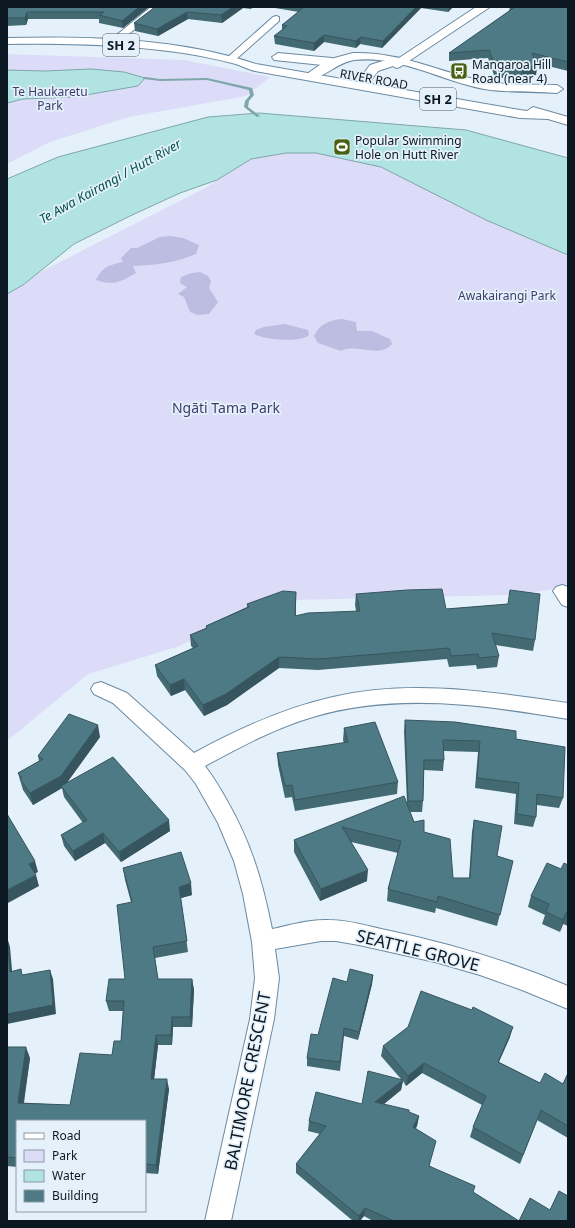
<svg xmlns="http://www.w3.org/2000/svg" width="575" height="1228" font-family="'Noto Sans',sans-serif">
<style>
.green{fill:#dcdcf8}
.forest{fill:#bdbce1}
.water{fill:#b0e3e2;stroke:#7fa6a8}
.lines{fill:none;stroke-linecap:round;stroke-linejoin:round}
.stream{fill:#7fa6a8;fill-rule:evenodd}
.minor-casing{stroke:#6c8aa1;stroke-width:2}
.tertiary-casing{stroke:#6c8aa1;stroke-width:2}
.secondary-casing{stroke:#6c8aa1;stroke-width:2}
.trunk-casing{stroke:#6c8aa1;stroke-width:2}
.minor{fill:#fff;fill-rule:evenodd}
.tertiary{fill:#fff;fill-rule:evenodd}
.secondary{fill:#fff;fill-rule:evenodd}
.trunk{fill:#fff;fill-rule:evenodd}
.wall{fill:#436973}
.shaded-wall{fill:#37555e}
.building{fill:#4e7a86;stroke:#37555e}
.labels{text-anchor:middle;dominant-baseline:central;stroke-width:3.5;stroke-linejoin:round;paint-order:stroke}
.far-poi-label{font-size:12px;fill:#0c1821;stroke:#e4f1fb;text-anchor:start}
.far-street-label{font-size:12px;fill:#0c1821;stroke:#e4f1fb}
.far-park-label{font-size:12px;fill:#413c6d;stroke:#e4f1fb}
.shield{fill:#e4f1fb;stroke:#4d5962;stroke-width:1}
.shield-label{font-size:13px;font-weight:bold;fill:#0c1821}
.far-water-label{font-size:13px;font-style:italic;fill:#075252;stroke:#e4f1fb}
.park-label{font-size:14px;fill:#413c6d;stroke:#e4f1fb}
.near-street-label{font-size:17px;fill:#0c1821;stroke:#e4f1fb}
</style>
<rect width="100%" height="100%" fill="#e4f1fb"/>
<path class="green" d="M 7,54 L 184,60 L 270,77 L 246,96 L 129,117 L 50,142 L 7,164 Z
M 286,153 L 316,153 L 381,167 L 568,255 L 568,587 L 514,595 L 296,600 L 246,615 L 177,647 L 88,674 L 7,741 L 7,289 L 207,187 L 251,159 Z"/>
<path class="forest" d="M 170,236 L 183,238 L 199,245 L 196,254 C 176,263 154,265 133,266 L 136,273 C 120,282 114,286 96,280 C 102,267 109,265 123,262 L 121,258 L 131,248 L 137,248 L 160,237 Z
M 200,272 L 208,276 L 211,281 L 209,288 L 218,302 L 209,314 L 198,315 L 190,312 L 184,297 L 178,294 L 187,287 L 180,283 L 181,277 L 192,273 Z
M 342,319 L 356,322 L 357,331 L 372,331 L 390,339 L 392,344 C 379,359 356,343 341,351 L 318,343 L 314,336 C 320,324 329,320 342,319 Z
M 285,324 L 308,330 L 309,335 C 301,343 265,340 254,334 L 256,330 L 264,327 Z"/>
<path class="water" d="M 91,69 L 124,72 L 145,78 L 138,86 L 74,97 L 23,99 L 7,103 L 7,70 L 45,71 Z
M 259,113 L 466,130 L 568,158 L 568,255 L 486,220 L 381,167 L 316,153 L 286,153 L 251,159 L 217,180 L 180,193 L 130,216 L 74,244 L 23,285 L 7,294 L 7,179 L 58,157 L 208,117 Z"/>
<g class="lines">
<path class="stream" d="M 145,77 L 160,79 L 207,78 L 252,88 L 254,95 L 249,101 L 248,107 L 260,116 L 257,117 L 244,107 L 245,101 L 250,95 L 249,90 L 207,80 L 160,81 L 144,79 L 143,78 Z"/>
<g class="minor-casing">
<path id="minor" d="M 151,7 L 162,7 L 114,46 L 108,46 L 108,42 Z
M 276,16 L 279,17 L 279,21 L 234,61 L 228,61 L 226,59 L 228,57 L 273,17 Z
M 562,585 L 568,587 L 568,607 L 562,605 L 553,591 L 556,587 Z
M 101,682 L 127,693 L 194,753 C 238,729 284,708 333,697 C 411,679 491,692 568,703 L 568,719 C 484,705 396,692 313,717 C 275,728 240,747 205,766 C 213,776 219,787 225,797 C 251,842 262,879 272,929 C 290,925 310,919 329,920 C 348,920 367,926 386,930 C 448,943 509,961 568,986 L 568,1009 L 522,990 L 480,975 L 435,962 L 359,945 L 336,941 L 321,941 L 275,949 L 279,978 L 274,1019 L 231,1221 L 205,1221 L 250,1019 L 255,978 L 252,942 L 243,894 L 234,861 L 218,823 L 196,784 L 185,770 L 113,703 L 94,694 L 91,689 L 94,684 Z"/>
</g>
<g class="tertiary-casing">
<path id="tertiary" d="M 476,7 L 490,7 L 400,67 L 396,68 L 390,64 Z"/>
</g>
<g class="secondary-casing">
<path id="secondary" d="M 353,53 C 403,52 437,72 484,81 C 508,86 533,84 557,85 L 563,89 L 557,93 C 533,91 508,93 484,89 C 441,81 399,55 354,60 C 337,63 326,76 310,80 L 304,76 L 327,60 Z"/>
</g>
<g class="trunk-casing">
<path id="trunk" d="M 7,38 C 88,36 179,38 256,64 L 520,110 L 527,111 L 533,107 L 568,117 L 568,125 L 548,119 L 520,118 L 255,71 C 247,69 240,65 232,63 C 162,45 79,43 7,44 Z
M 278,53 L 332,58 L 338,62 L 332,66 L 274,60 L 272,57 Z
M 389,59 L 393,60 L 395,63 L 393,66 L 378,71 L 371,80 L 363,80 L 361,77 L 370,65 Z"/>
</g>
<use href="#minor" class="minor"/>
<use href="#tertiary" class="tertiary"/>
<use href="#secondary" class="secondary"/>
<use href="#trunk" class="trunk"/>
</g>
<path class="wall" d="M 7,7 L 149,7 L 123,28 L 99,23 L 99,19 L 28,19 L 26,25 L 7,26 Z
M 155,7 L 253,7 L 251,9 L 243,8 L 222,23 L 188,19 L 158,36 L 135,31 L 134,23 Z
M 269,7 L 453,7 L 448,12 L 421,8 L 382,48 L 360,44 L 356,48 L 324,42 L 314,51 L 275,44 L 274,36 L 282,30 L 282,25 L 299,12 Z
M 510,7 L 568,7 L 568,71 L 536,63 L 537,66 L 536,75 L 522,76 L 522,78 L 495,78 L 488,58 L 449,61 L 449,53 L 509,11 Z
M 510,590 L 535,640 L 533,651 L 495,645 L 499,656 L 497,667 L 477,669 L 476,665 L 449,667 L 447,659 L 318,670 L 279,668 L 227,705 L 204,716 L 185,690 L 171,696 L 157,676 L 155,665 L 193,648 L 191,646 L 190,635 L 206,628 L 206,626 L 247,607 L 247,604 L 296,592 L 296,616 L 356,611 L 355,605 L 356,594 L 446,609 L 508,604 Z
M 405,720 L 516,739 L 563,798 L 559,808 L 537,805 L 536,817 L 533,827 L 514,824 L 516,794 L 475,788 L 478,752 L 444,751 L 444,760 L 443,771 L 424,770 L 423,801 L 422,812 L 410,812 L 414,822 L 424,832 L 453,878 L 469,878 L 472,832 L 474,820 L 497,856 L 513,861 L 497,926 L 436,908 L 435,913 L 387,901 L 388,889 L 398,853 L 351,842 L 367,881 L 320,901 L 294,852 L 294,840 L 407,804 L 404,731 Z
M 344,728 L 398,782 L 397,794 L 295,811 L 292,797 L 285,798 L 278,765 L 277,753 L 344,743 L 343,740 Z
M 100,737 L 66,784 L 170,831 L 121,862 L 105,843 L 75,861 L 64,846 L 61,835 L 83,823 L 64,797 L 62,788 L 33,805 L 23,790 L 18,773 L 39,761 L 38,756 Z
M 568,865 L 568,926 L 563,924 L 560,932 L 542,924 L 545,915 L 528,907 L 531,896 L 561,869 Z
M 123,868 L 192,895 L 181,898 L 188,952 L 155,958 L 158,979 L 192,979 L 194,990 L 192,1027 L 173,1027 L 172,1045 L 158,1045 L 154,1079 L 169,1089 L 158,1174 L 145,1173 L 145,1121 L 17,1121 L 17,1167 L 7,1166 L 7,1047 L 30,1058 L 24,1103 L 70,1105 L 112,1055 L 121,1041 L 123,1011 L 109,1011 L 106,1001 L 125,979 L 131,902 L 125,880 Z
M 373,975 L 372,984 L 358,1040 L 344,1036 L 340,1071 L 307,1066 L 307,1058 L 318,1035 L 347,982 Z
M 510,1037 L 499,1062 L 540,1083 L 563,1084 L 568,1073 L 568,1138 L 537,1120 L 520,1164 L 470,1137 L 473,1127 L 482,1105 L 422,1073 L 406,1086 L 403,1081 L 401,1090 L 384,1104 L 419,1116 L 417,1126 L 416,1128 L 430,1166 L 473,1192 L 519,1221 L 550,1210 L 559,1191 L 568,1196 L 568,1195 L 568,1221 L 373,1221 L 364,1216 L 360,1221 L 353,1221 L 296,1173 L 296,1164 L 320,1134 L 308,1131 L 309,1121 L 362,1104 L 401,1079 L 381,1056 L 383,1046 Z"/>
<path class="shaded-wall" d="M 139,7 L 149,7 L 123,28 L 122,21 Z
M 233,7 L 243,7 L 243,8 L 222,23 L 221,15 Z
M 416,7 L 421,7 L 421,8 L 382,48 L 383,41 Z
M 449,7 L 453,7 L 448,12 Z
M 27,12 L 28,19 L 26,25 L 25,18 Z
M 187,12 L 188,19 L 158,36 L 157,29 Z
M 324,35 L 324,42 L 314,51 L 314,43 Z
M 361,37 L 360,44 L 356,48 L 356,41 Z
M 537,66 L 536,75 L 522,76 L 523,69 L 522,68 Z
M 279,657 L 279,668 L 227,705 L 204,716 L 203,705 Z
M 184,679 L 185,690 L 171,696 L 170,685 Z
M 98,725 L 100,737 L 63,788 L 61,786 L 62,788 L 33,805 L 30,793 Z
M 169,820 L 170,831 L 121,862 L 119,852 Z
M 103,833 L 105,843 L 75,861 L 73,851 Z
M 35,861 L 38,872 L 32,875 L 29,864 Z
M 368,870 L 367,881 L 320,901 L 321,889 Z
M 36,875 L 39,886 L 8,903 L 7,898 L 7,890 Z
M 191,883 L 192,895 L 181,898 L 179,887 Z
M 567,912 L 563,924 L 560,932 L 563,920 Z
M 7,937 L 10,947 L 13,981 L 10,972 Z
M 50,970 L 53,979 L 56,1014 L 7,1024 L 7,1014 Z
M 373,975 L 372,984 L 358,1040 L 359,1032 Z
M 192,979 L 194,990 L 192,1027 L 190,1017 Z
M 172,1017 L 173,1027 L 172,1045 L 171,1035 Z
M 513,1027 L 510,1037 L 494,1072 L 498,1062 Z
M 156,1035 L 158,1045 L 153,1089 L 151,1079 Z
M 26,1047 L 30,1058 L 22,1112 L 18,1103 Z
M 424,1063 L 422,1073 L 406,1086 L 408,1076 Z
M 167,1079 L 169,1089 L 158,1174 L 156,1165 Z
M 403,1080 L 401,1090 L 374,1112 L 375,1102 Z
M 419,1116 L 417,1126 L 411,1136 L 413,1127 Z
M 365,1208 L 364,1216 L 360,1221 L 358,1221 L 359,1216 Z"/>
<path class="building" d="M 7,7 L 139,7 L 122,21 L 99,15 L 104,12 L 27,12 L 25,18 L 7,18 Z
M 155,7 L 233,7 L 221,15 L 187,12 L 157,29 L 134,23 Z
M 304,7 L 416,7 L 383,41 L 361,37 L 356,41 L 324,35 L 314,43 L 274,36 L 287,26 L 282,25 Z
M 515,7 L 568,7 L 568,62 L 532,53 L 537,66 L 522,68 L 523,69 L 497,70 L 489,50 L 449,53 Z
M 442,589 L 446,609 L 508,604 L 510,590 L 540,594 L 535,640 L 492,633 L 499,656 L 479,658 L 478,654 L 451,656 L 449,648 L 318,659 L 279,657 L 226,694 L 203,705 L 184,679 L 170,685 L 155,665 L 198,646 L 190,635 L 207,628 L 206,626 L 249,607 L 247,604 L 283,591 L 296,592 L 295,616 L 308,613 L 360,611 L 356,594 L 407,590 Z
M 69,714 L 98,725 L 61,776 L 30,793 L 20,779 L 22,778 L 18,773 L 43,759 L 38,756 Z
M 405,720 L 455,722 L 516,731 L 516,739 L 565,747 L 563,798 L 537,794 L 536,817 L 517,814 L 519,783 L 477,778 L 480,741 L 443,740 L 444,760 L 424,760 L 423,801 L 408,801 Z
M 375,722 L 398,782 L 295,800 L 292,785 L 285,786 L 277,753 L 348,742 L 344,728 Z
M 113,757 L 169,820 L 119,852 L 103,833 L 73,851 L 61,835 L 87,820 L 61,786 Z
M 404,796 L 414,822 L 424,820 L 424,832 L 450,839 L 453,878 L 470,878 L 474,820 L 502,826 L 497,856 L 513,861 L 500,915 L 438,896 L 437,902 L 388,889 L 401,841 L 342,827 L 368,870 L 321,889 L 294,840 Z
M 7,814 L 35,861 L 29,864 L 36,875 L 7,890 Z
M 181,852 L 191,883 L 179,887 L 187,941 L 153,947 L 158,979 L 192,979 L 190,1017 L 172,1017 L 171,1035 L 156,1035 L 151,1079 L 167,1079 L 156,1165 L 145,1164 L 145,1121 L 17,1121 L 17,1158 L 7,1157 L 7,1047 L 26,1047 L 18,1103 L 70,1105 L 80,1053 L 112,1055 L 114,1041 L 121,1041 L 124,1001 L 106,1001 L 109,979 L 125,979 L 117,905 L 132,902 L 123,868 Z
M 547,863 L 561,869 L 564,863 L 568,865 L 568,913 L 567,912 L 563,920 L 546,912 L 549,904 L 531,896 Z
M 7,937 L 10,972 L 21,969 L 22,975 L 50,970 L 53,1005 L 7,1014 Z
M 350,969 L 373,975 L 359,1032 L 344,1028 L 340,1062 L 307,1058 L 311,1034 L 318,1035 L 333,978 L 347,982 Z
M 421,991 L 472,1010 L 473,1007 L 513,1027 L 498,1062 L 540,1083 L 545,1073 L 563,1084 L 568,1073 L 568,1126 L 541,1110 L 523,1155 L 473,1127 L 486,1096 L 424,1063 L 408,1076 L 383,1046 L 408,1027 Z
M 368,1071 L 403,1080 L 375,1102 L 409,1110 L 409,1112 L 419,1116 L 413,1127 L 436,1141 L 429,1166 L 475,1186 L 473,1192 L 519,1221 L 530,1198 L 550,1210 L 559,1191 L 568,1196 L 568,1221 L 466,1221 L 465,1220 L 464,1221 L 394,1221 L 365,1208 L 359,1216 L 296,1164 L 326,1126 L 309,1121 L 316,1092 L 362,1104 Z"/>
<defs>
<g id="bus-square" transform="scale(0.9)"><rect x="-9" y="-9" width="18" height="18" rx="4" fill="#476110" stroke="#e4f1fb"/><path d="M-5-6H5V4H4V6H2V4H-2V6H-4V4H-5ZM-3.5-4V0h7V-4ZM-3.5 1.2v1.5H-2V1.2ZM2 1.2v1.5H3.5V1.2Z" fill="#fff"/></g>
<g id="stadium-square" transform="scale(0.9)"><rect x="-9" y="-9" width="18" height="18" rx="4" fill="#476110" stroke="#e4f1fb"/><path d="M0-5a6.5 5 0 1 0 0 10a6.5 5 0 1 0 0-10ZM-3.5-1.8h7v3.6h-7Z" fill="#fff"/></g>
</defs>
<g fill-rule="evenodd">
<use href="#bus-square" x="459" y="71"/>
<use href="#stadium-square" x="342" y="147"/>
</g>
<g class="labels">
<g class="far-poi-label">
<text x="472" y="64">Mangaroa Hill<tspan x="472" dy="14">Road (near 4)</tspan></text>
<text x="355" y="140">Popular Swimming<tspan x="355" dy="14">Hole on Hutt River</tspan></text>
</g>
<g class="far-street-label">
<text transform="translate(374 79) rotate(10)">RIVER ROAD</text>
</g>
<g class="far-park-label">
<text x="50" y="91">Te Haukaretu<tspan x="50" dy="14">Park</tspan></text>
<text x="507" y="295">Awakairangi Park</text>
</g>
<g class="shield">
<rect x="103" y="34" width="36" height="22" rx="3"/>
<rect x="420" y="88" width="36" height="22" rx="3"/>
</g>
<g class="shield-label">
<text x="121" y="45">SH 2</text>
<text x="438" y="99">SH 2</text>
</g>
<g class="far-water-label">
<text transform="translate(110 181) rotate(-29)">Te Awa Kairangi / Hutt River</text>
</g>
<g class="park-label">
<text x="226" y="407">Ngāti Tama Park</text>
</g>
<g class="near-street-label">
<text transform="translate(418 950) rotate(14)">SEATTLE GROVE</text>
<text transform="translate(247 1081) rotate(-79)">BALTIMORE CRESCENT</text>
</g>
</g>
<rect width="575" height="1228" fill="none" stroke="#0c1821" stroke-width="16"/>
<rect x="16" y="1120" width="130" height="92" fill="#e4f1fb" stroke="#8e9aa4"/>
<rect x="24" y="1133" width="20" height="6" fill="#ffffff" stroke="#8e9aa4"/>
<text x="52" y="1140" font-size="12" fill="#0c1821">Road</text>
<rect x="24" y="1150" width="20" height="12" fill="#dcdcf8" stroke="#8e9aa4"/>
<text x="52" y="1160" font-size="12" fill="#0c1821">Park</text>
<rect x="24" y="1170" width="20" height="12" fill="#b0e3e2" stroke="#8e9aa4"/>
<text x="52" y="1180" font-size="12" fill="#0c1821">Water</text>
<rect x="24" y="1190" width="20" height="12" fill="#4e7a86" stroke="#8e9aa4"/>
<text x="52" y="1200" font-size="12" fill="#0c1821">Building</text>
</svg>
